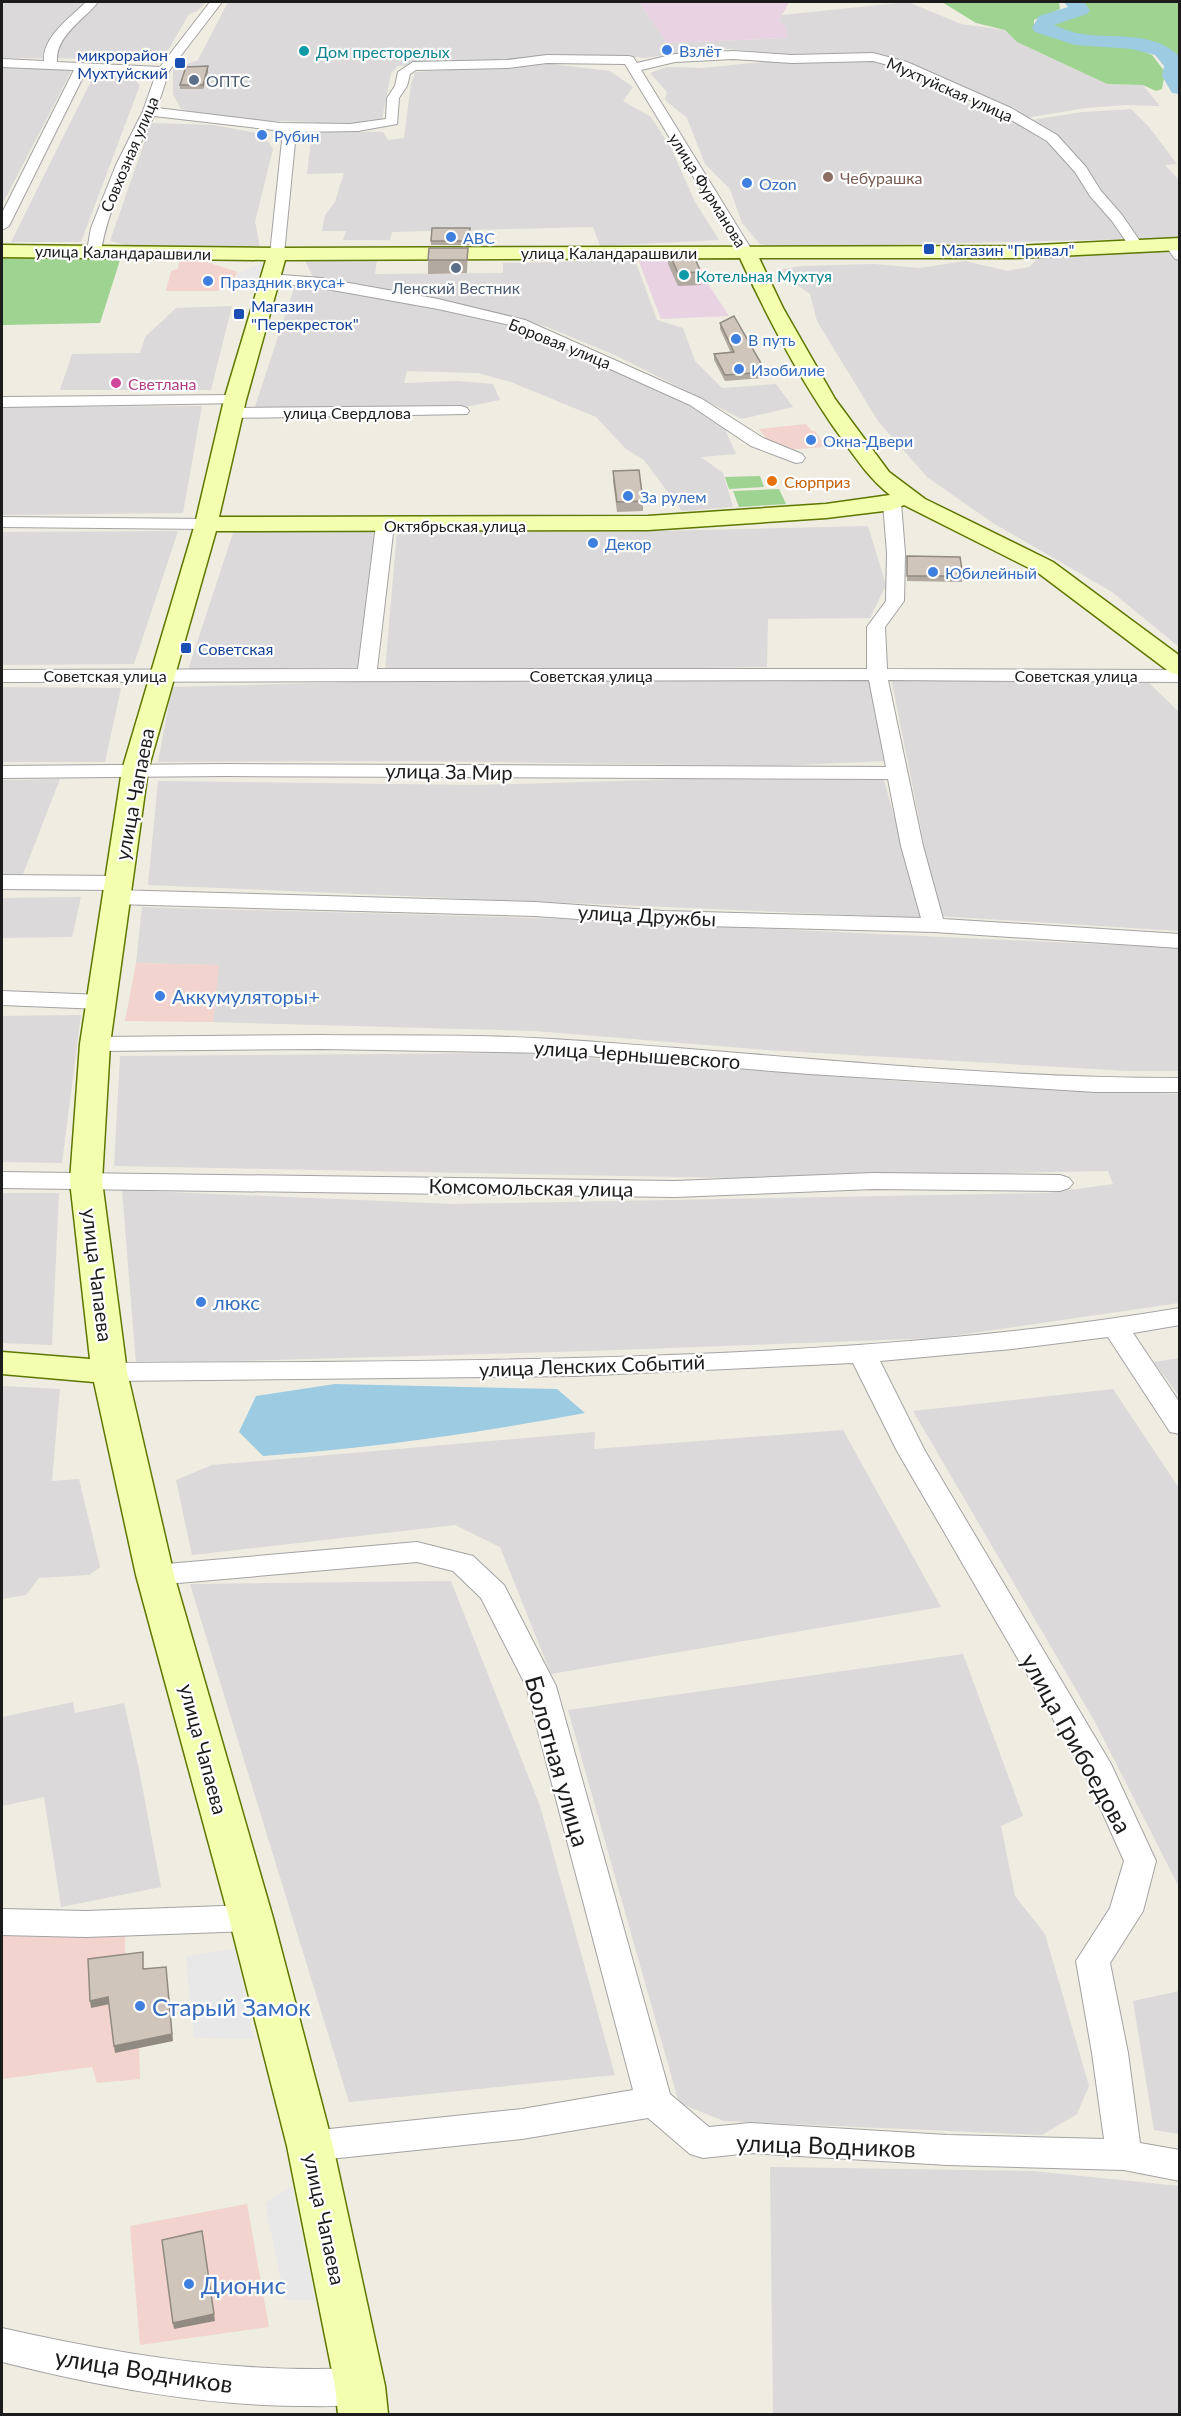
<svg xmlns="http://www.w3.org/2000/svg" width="1181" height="2416" font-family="Lato,sans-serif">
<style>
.residential{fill:#dbd9d9}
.commercial{fill:#f2d3ce}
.industrial{fill:#e9d2e2}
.forest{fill:#9ed391}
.parking{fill:#e8e8e8}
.water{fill:#9ccbe2}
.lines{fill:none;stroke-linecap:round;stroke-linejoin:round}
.river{fill:#9ccbe2;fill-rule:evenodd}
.street-casing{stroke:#a3a3a3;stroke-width:2}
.secondary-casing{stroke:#5e7700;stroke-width:3}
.street{fill:#fff;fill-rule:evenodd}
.secondary{fill:#f3ffaf;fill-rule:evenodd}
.wall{fill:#b2a9a0}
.shaded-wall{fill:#918a82}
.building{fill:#cfc5ba;stroke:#918a82;stroke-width:1.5}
.shop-dot{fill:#3f7fe0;stroke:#fff;stroke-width:2}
.culture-dot{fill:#0f9aa8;stroke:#fff;stroke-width:2}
.transit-dot{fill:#1a4fb4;stroke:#fff;stroke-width:2}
.service-dot{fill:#5c6f8a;stroke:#fff;stroke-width:2}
.education-dot{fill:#8d6e63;stroke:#fff;stroke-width:2}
.hotel-dot{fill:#d1479c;stroke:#fff;stroke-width:2}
.food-dot{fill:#e8710a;stroke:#fff;stroke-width:2}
.labels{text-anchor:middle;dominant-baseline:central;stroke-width:4.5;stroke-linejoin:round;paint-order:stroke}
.far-shop-label{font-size:16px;fill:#366cbe;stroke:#fff;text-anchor:start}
.far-culture-label{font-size:16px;fill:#0d838f;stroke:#fff;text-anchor:start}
.far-transit-label{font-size:16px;fill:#164399;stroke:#fff;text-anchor:start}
.far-service-label{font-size:16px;fill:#4e5e75;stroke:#fff;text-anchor:start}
.far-street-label{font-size:16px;fill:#1c1c1c;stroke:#fff}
.far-education-label{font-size:16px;fill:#785e54;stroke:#fff;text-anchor:start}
.far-hotel-label{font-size:16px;fill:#b23c85;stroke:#fff;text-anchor:start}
.far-food-label{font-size:16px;fill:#c56008;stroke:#fff;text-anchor:start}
.street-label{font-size:20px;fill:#1c1c1c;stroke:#fff}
.shop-label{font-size:20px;fill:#366cbe;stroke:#fff;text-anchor:start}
.near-street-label{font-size:24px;fill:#1c1c1c;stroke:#fff}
.near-shop-label{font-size:24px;fill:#366cbe;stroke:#fff;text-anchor:start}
</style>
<rect width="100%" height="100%" fill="#efece1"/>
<path class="residential" d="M 2,2 L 206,2 L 197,11 L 189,14 L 163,59 L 2,58 Z
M 228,2 L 639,2 L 667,43 L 788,38 L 785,26 L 779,21 L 782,15 L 908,2 L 961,24 L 1005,30 L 1017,42 L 1107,84 L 1143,85 L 1160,106 L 1126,105 L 1085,108 L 1026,118 L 909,63 L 888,56 L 796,55 L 718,48 L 645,58 L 617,55 L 549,56 L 508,62 L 398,66 L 391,73 L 382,119 L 361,124 L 329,125 L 313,122 L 239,120 L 209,116 L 181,109 L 173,94 L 173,69 L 198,60 Z
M 772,61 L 875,61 L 898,67 L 1007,124 L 1083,112 L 1131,109 L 1149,127 L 1177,164 L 1165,165 L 1179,180 L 1179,238 L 782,247 L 760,244 L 742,223 L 730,189 L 705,164 L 687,118 L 665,100 L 667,92 L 650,73 L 667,67 L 703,68 Z
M 551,64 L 610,71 L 633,87 L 623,101 L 651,117 L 671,148 L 695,202 L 719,240 L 600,246 L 593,227 L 392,232 L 390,240 L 343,240 L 346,231 L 322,231 L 325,215 L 335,202 L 344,173 L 307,174 L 311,141 L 300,140 L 302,131 L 383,132 L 388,140 L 404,138 L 411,84 L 415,72 Z
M 2,66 L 74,66 L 2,205 Z
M 95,73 L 127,73 L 140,85 L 81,242 L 11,242 Z
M 151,123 L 213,125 L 263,134 L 273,149 L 255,222 L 260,247 L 127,245 L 110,241 Z
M 1179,249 L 1179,647 L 1112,592 L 993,523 L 927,477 L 878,421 L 817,321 L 810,294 L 776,270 L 803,266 L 874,264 L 920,268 L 965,261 L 1008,271 L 1029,267 L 1038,258 Z
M 377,260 L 375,274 L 503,273 L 503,263 L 635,260 L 657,320 L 683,328 L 695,361 L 722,388 L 776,384 L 793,407 L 742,419 L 615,355 L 547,327 L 503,314 L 314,279 L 305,261 Z
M 295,285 L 371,294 L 434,306 L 505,324 L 692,405 L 724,427 L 736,454 L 701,457 L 723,473 L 733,507 L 682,511 L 644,460 L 626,449 L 596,417 L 511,382 L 478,373 L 407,371 L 404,383 L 456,381 L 493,384 L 500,400 L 460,408 L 264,409 L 255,407 Z
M 232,306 L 211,390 L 60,390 L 72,354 L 140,353 L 145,337 L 176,308 Z
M 202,406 L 183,513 L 2,515 L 2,407 Z
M 868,526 L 886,585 L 870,618 L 768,619 L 767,667 L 553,670 L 385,670 L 397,532 L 622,532 Z
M 234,530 L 374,530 L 372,564 L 359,670 L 188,670 Z
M 178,531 L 134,664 L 2,665 L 2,532 Z
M 891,677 L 1149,683 L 1179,712 L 1179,931 L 938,916 Z
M 720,679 L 870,681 L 885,761 L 774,766 L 411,761 L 158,762 L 172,687 L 428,680 Z
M 2,687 L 121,688 L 105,762 L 2,762 Z
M 60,779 L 23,874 L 2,874 L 2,780 Z
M 685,779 L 884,780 L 922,918 L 148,885 L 158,781 L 479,785 Z
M 81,897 L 72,937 L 2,938 L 2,898 Z
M 142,907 L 538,918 L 1179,948 L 1179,1071 L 1128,1071 L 766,1050 L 535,1031 L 213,1022 L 218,965 L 136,963 Z
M 81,1015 L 62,1163 L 2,1162 L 2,1016 Z
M 520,1053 L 925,1083 L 1179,1094 L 1179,1303 L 938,1338 L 590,1351 L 136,1364 L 122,1190 L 451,1204 L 1047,1193 L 1113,1184 L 1108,1171 L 732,1178 L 114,1166 L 120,1056 Z
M 2,1193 L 59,1193 L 52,1345 L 2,1343 Z
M 1179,1358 L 1180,1358 L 1179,1396 L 1154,1362 Z
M 2,1386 L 60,1389 L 52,1481 L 79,1479 L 100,1567 L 89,1575 L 39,1578 L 26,1595 L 2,1599 Z
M 1113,1389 L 1179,1488 L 1179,1887 L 1095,1722 L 913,1411 Z
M 843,1430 L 941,1607 L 551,1674 L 500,1547 L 455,1525 L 192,1555 L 176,1480 L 212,1465 L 595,1432 L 594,1449 Z
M 451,1581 L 540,1806 L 615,2075 L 349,2102 L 190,1584 Z
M 963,1654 L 1023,1816 L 1001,1826 L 1015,1896 L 1045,1934 L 1089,2086 L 1077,2114 L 1042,2135 L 724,2121 L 679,2103 L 568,1710 Z
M 73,1702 L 75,1713 L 124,1703 L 139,1769 L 161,1887 L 61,1907 L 44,1797 L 2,1806 L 2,1717 Z
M 1179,1991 L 1180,1991 L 1179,2134 L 1154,2130 L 1133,2001 Z
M 770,2167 L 1033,2171 L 1179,2186 L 1179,2414 L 773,2414 Z"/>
<path class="commercial" d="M 195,258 L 237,272 L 232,284 L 217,291 L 166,291 L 171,271 L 178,269 L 179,260 Z
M 806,424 L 812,431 L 815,431 L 825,447 L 784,450 L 771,444 L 759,429 Z
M 136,963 L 219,965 L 213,1022 L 125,1021 Z
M 2,1931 L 125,1934 L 125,1962 L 144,1959 L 144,1976 L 166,1974 L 173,2041 L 139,2048 L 140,2079 L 97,2083 L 92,2067 L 2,2079 Z
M 247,2204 L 269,2327 L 140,2345 L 130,2226 Z"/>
<path class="industrial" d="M 639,2 L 789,2 L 779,21 L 785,26 L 788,38 L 667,43 Z
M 682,258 L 695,264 L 729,316 L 661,319 L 638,259 Z"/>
<path class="forest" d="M 942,2 L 1059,2 L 1060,9 L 1034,20 L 1034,28 L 1058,39 L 1133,47 L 1152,55 L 1165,72 L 1162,89 L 1156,91 L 1143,85 L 1107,84 L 1017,42 L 1005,30 L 976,23 Z
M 1080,2 L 1179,2 L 1179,64 C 1151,23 1087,51 1051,25 L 1084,11 Z
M 84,256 L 120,260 L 100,323 L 3,325 L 2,340 L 2,257 Z
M 760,476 L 764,487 L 729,489 L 725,477 Z
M 779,489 L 786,504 L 739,507 L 733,491 Z"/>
<path class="parking" d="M 264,262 L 256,288 L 234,283 L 238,273 Z
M 235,1949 L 254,2039 L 194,2038 L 186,1956 Z
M 291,2186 L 315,2300 L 285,2300 L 265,2203 Z"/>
<path class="water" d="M 335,1384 L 557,1389 L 585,1413 C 478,1433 371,1448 263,1456 L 239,1432 L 256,1396 Z"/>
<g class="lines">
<path class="river" d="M 1064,2 L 1084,2 L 1090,10 L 1087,14 L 1054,25 C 1061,28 1069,31 1076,33 C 1111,40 1153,29 1180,57 L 1180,94 L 1172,93 L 1162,76 L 1164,66 L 1155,55 L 1132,49 L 1075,45 L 1035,32 L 1032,28 L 1039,16 L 1068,7 Z"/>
<g class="street-casing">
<path id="street" d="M 86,2 L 98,2 C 84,20 55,36 57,62 L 160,67 L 210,2 L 222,2 L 169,71 L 157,108 L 280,123 L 350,124 L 386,119 L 387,98 L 395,86 L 398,72 L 413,62 L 507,60 L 547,55 L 629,56 L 633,57 L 637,63 L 675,54 L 733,51 L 792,55 L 873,53 L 907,62 L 1011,108 L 1057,135 L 1086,167 L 1101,191 L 1122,215 L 1144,247 L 1142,250 L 1132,250 L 1112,221 L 1090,196 L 1075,172 L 1047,141 L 1001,114 L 899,68 L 873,61 L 792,63 L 733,59 L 675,62 L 641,70 L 753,252 L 751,255 L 741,255 L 739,252 L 625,64 L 547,63 L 507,68 L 416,70 L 410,74 L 407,86 L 399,98 L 397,124 L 358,131 L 296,132 L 284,254 L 277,258 L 270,254 L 283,131 L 154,116 C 133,159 109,203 101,251 L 94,255 L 87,251 L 91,228 L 116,165 L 143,111 L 156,74 L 86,71 L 9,226 L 2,230 L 2,213 L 74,70 L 2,67 L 2,59 L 44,61 C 42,37 71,17 86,2 Z
M 1172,241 L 1180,245 L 1180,260 L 1175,259 L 1165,245 Z
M 269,274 L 321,278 L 438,299 L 525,320 L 702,399 L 763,438 L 802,454 L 805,458 L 802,462 L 796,463 L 751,446 L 690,405 L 515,326 L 438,309 L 321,288 L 264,282 L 261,279 L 264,276 Z
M 235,395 L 241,397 L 243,400 L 241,403 L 2,407 L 2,397 Z
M 461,406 L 467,408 L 469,411 L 467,414 L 233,418 L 225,413 L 233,408 Z
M 892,498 L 898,499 L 901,503 L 905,553 L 904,601 L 885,627 L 887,669 L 1180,670 L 1180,682 L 888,680 L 923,846 L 943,919 L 1180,934 L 1180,948 L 934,932 L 664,925 L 535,916 L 115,904 L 107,902 L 104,897 L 107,892 L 115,890 L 535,902 L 664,911 L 921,918 L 901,846 L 888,779 L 226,776 L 2,778 L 2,766 L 226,764 L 886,767 L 869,680 L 2,682 L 2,670 L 358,669 L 376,525 L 379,521 L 391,521 L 394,525 L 377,669 L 867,669 L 867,627 L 886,601 L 887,553 L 883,503 L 886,499 Z
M 2,517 L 206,519 L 212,520 L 215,524 L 212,528 L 206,529 L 2,527 Z
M 2,875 L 117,876 L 125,878 L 128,883 L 125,888 L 117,890 L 2,889 Z
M 2,991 L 101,995 L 109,997 L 113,1002 L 109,1007 L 101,1009 L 2,1005 Z
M 321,1035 C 398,1036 475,1034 552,1039 C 761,1052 970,1078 1180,1078 L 1180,1092 L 1096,1092 L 809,1074 L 550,1053 L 321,1049 L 95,1051 L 87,1049 L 83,1044 L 87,1039 L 95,1037 Z
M 2,1172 L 675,1181 L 873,1173 L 1060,1175 L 1069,1178 L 1073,1183 L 1069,1188 L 1060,1191 L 873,1189 L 675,1197 L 2,1188 Z
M 1180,1308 L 1180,1325 L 1133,1333 L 1180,1403 L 1180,1434 L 1170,1432 L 1108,1337 L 1012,1349 L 880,1361 L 925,1451 L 1111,1764 L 1156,1861 L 1143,1911 L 1110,1963 L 1128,2053 L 1140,2143 L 1180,2150 L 1180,2181 L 1124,2170 L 947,2165 L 750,2153 L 703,2158 L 690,2154 L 648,2118 L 522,2139 L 310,2161 L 297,2157 L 292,2146 L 297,2135 L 310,2131 L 522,2109 L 633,2090 L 526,1686 L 481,1598 L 453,1571 L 417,1562 L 155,1585 L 145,1582 L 140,1575 L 145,1568 L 155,1565 L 417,1542 L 473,1556 L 504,1585 L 556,1686 L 670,2094 L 709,2127 L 750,2123 L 947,2135 L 1104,2139 L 1092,2053 L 1076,1961 L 1110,1908 L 1124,1861 L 1085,1774 L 897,1451 L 853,1363 L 574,1376 L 109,1381 L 99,1378 L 95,1372 L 99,1366 L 109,1363 C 305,1362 501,1362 697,1354 C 859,1347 1020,1335 1180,1308 Z
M 251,1905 L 263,1909 L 268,1918 L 263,1927 L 251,1931 L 86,1937 L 2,1935 L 2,1909 L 86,1911 Z
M 2,2328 C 121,2355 238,2374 360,2368 L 374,2373 L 379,2386 L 374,2399 C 350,2408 322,2406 297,2406 C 197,2405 98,2386 2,2362 Z"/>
</g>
<g class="secondary-casing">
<path id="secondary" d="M 1180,238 L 1180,250 L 1016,258 L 759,258 L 783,308 L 835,399 L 889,472 L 925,499 L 1053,562 L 1180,656 L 1180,675 L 1171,673 L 1037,572 L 904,505 L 892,510 L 826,518 L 648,530 L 216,531 L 148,770 L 110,1044 L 102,1181 L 127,1372 L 174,1575 L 273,1918 L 333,2146 L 385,2386 L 388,2414 L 338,2414 L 335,2386 L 287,2146 L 229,1918 L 136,1575 L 94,1382 L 2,1374 L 2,1352 L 90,1359 L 70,1181 L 80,1044 L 122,770 L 195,524 L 224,400 L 266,260 L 2,257 L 2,245 L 277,248 L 1016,246 ZM 740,258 C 769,321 802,383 842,439 C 857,460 870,479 890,495 L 826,504 L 648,516 L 219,517 L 246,400 L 285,260 Z"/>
</g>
<use href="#street" class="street"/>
<use href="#secondary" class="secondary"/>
</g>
<path class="wall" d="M 208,66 L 208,71 L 203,89 L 180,89 L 180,85 Z
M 470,228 L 469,245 L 431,245 L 431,241 Z
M 468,248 L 467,273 L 428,274 L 428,260 Z
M 668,251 L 701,272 L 701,285 L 678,286 L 668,264 Z
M 720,323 L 766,372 L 765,378 L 725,381 L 714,360 L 714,354 L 731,353 L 720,329 Z
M 613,471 L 643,501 L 643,511 L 617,512 L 613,481 Z
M 907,556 L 963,576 L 962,582 L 907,581 Z"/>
<path class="shaded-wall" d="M 208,66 L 208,71 L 203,89 L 203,85 Z
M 166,1967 L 173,2041 L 115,2053 L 114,2046 Z
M 108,1997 L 110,2004 L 91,2008 L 90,2001 Z
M 214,2314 L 215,2321 L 174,2329 L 173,2323 Z"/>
<path class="building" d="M 208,66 L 203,85 L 180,85 L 186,67 Z
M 432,228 L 470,228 L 469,241 L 431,241 Z
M 429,248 L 468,248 L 467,260 L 428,260 Z
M 691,250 L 701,272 L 678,273 L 668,251 Z
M 734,316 L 766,372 L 725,375 L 714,354 L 734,352 L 720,323 Z
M 639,470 L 643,501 L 617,502 L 613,471 Z
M 907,556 L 960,557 L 963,576 L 907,576 Z
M 143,1952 L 143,1969 L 166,1967 L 172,2034 L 114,2046 L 108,1997 L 90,2001 L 88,1959 Z
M 202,2231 L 214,2314 L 173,2323 L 162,2240 Z"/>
<g class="shop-dot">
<circle cx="667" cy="50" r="6"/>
<circle cx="262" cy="135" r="6"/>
<circle cx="747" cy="183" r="6"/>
<circle cx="451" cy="237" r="6"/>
<circle cx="208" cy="281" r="6"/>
<circle cx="736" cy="339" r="6"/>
<circle cx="739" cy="369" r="6"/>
<circle cx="811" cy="440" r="6"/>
<circle cx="628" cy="496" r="6"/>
<circle cx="593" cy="543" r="6"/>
<circle cx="933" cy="572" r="6"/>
<circle cx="160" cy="996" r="6"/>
<circle cx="201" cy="1302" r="6"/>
<circle cx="140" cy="2006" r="6"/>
<circle cx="189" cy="2284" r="6"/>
</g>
<g class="culture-dot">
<circle cx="304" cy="51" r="6"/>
<circle cx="684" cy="275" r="6"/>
</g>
<g class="transit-dot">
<rect x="174" y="57" width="12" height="12" rx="3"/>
<rect x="923" y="243" width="12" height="12" rx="3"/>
<rect x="233" y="308" width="12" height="12" rx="3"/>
<rect x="180" y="642" width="12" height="12" rx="3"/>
</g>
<g class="service-dot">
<circle cx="194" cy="80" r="6"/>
<circle cx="456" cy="268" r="6"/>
</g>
<circle class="education-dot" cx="828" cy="177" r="6"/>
<circle class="hotel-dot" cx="116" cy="383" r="6"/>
<circle class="food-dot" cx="772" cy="481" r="6"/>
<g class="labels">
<g class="far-shop-label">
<text x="679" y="50">Взлёт</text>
<text x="274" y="135">Рубин</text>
<text x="759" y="183">Ozon</text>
<text x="463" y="237">ABC</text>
<text x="220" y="281">Праздник вкуса+</text>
<text x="748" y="339">В путь</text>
<text x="751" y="369">Изобилие</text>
<text x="823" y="440">Окна-Двери</text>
<text x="640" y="496">За рулем</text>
<text x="605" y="543">Декор</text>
<text x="945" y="572">Юбилейный</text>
</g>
<g class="far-culture-label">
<text x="316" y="51">Дом престорелых</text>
<text x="696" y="275">Котельная Мухтуя</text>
</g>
<g class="far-transit-label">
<text x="168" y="54" text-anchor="end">микрорайон<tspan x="168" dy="18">Мухтуйский</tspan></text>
<text x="941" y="249">Магазин "Привал"</text>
<text x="251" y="305">Магазин<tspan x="251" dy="18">"Перекресток"</tspan></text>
<text x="198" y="648">Советская</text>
</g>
<g class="far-service-label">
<text x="206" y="80">ОПТС</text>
<text x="456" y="287" text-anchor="middle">Ленский Вестник</text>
</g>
<g class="far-street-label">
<text transform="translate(950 89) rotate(24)">Мухтуйская улица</text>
<text transform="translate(129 154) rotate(-67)">Совхозная улица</text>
<text transform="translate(708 190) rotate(58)">улица Фурманова</text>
<text transform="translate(123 252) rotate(1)">улица Каландарашвили</text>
<text x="609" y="252">улица Каландарашвили</text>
<text transform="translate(560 343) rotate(22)">Боровая улица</text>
<text x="347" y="412">улица Свердлова</text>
<text x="455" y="525">Октябрьская улица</text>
<text x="105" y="675">Советская улица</text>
<text x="591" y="675">Советская улица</text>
<text x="1076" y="675">Советская улица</text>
</g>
<g class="far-education-label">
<text x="840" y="177">Чебурашка</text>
</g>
<g class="far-hotel-label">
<text x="128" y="383">Светлана</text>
</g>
<g class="far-food-label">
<text x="784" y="481">Сюрприз</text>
</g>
<g class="street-label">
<text transform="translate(449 771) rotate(1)">улица За Мир</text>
<text transform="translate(134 794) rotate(-79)">улица Чапаева</text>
<text transform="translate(647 915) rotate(3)">улица Дружбы</text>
<text transform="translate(637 1054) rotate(4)">улица Чернышевского</text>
<text transform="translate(531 1187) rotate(1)">Комсомольская улица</text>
<text transform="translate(98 1275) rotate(83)">улица Чапаева</text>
<text transform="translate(592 1365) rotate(-2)">улица Ленских Событий</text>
<text transform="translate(204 1749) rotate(75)">улица Чапаева</text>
<text transform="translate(325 2219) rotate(78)">улица Чапаева</text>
</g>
<g class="shop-label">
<text x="172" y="996">Аккумуляторы+</text>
<text x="213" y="1302">люкс</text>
</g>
<g class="near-street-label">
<text transform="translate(1077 1743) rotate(61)">улица Грибоедова</text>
<text transform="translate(558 1761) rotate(74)">Болотная улица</text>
<text transform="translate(826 2145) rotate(2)">улица Водников</text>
<text transform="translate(144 2370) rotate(9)">улица Водников</text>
</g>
<g class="near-shop-label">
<text x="152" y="2006">Старый Замок</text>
<text x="201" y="2284">Дионис</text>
</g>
</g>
<rect width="1181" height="2416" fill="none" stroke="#1c1c1c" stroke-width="6"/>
</svg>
